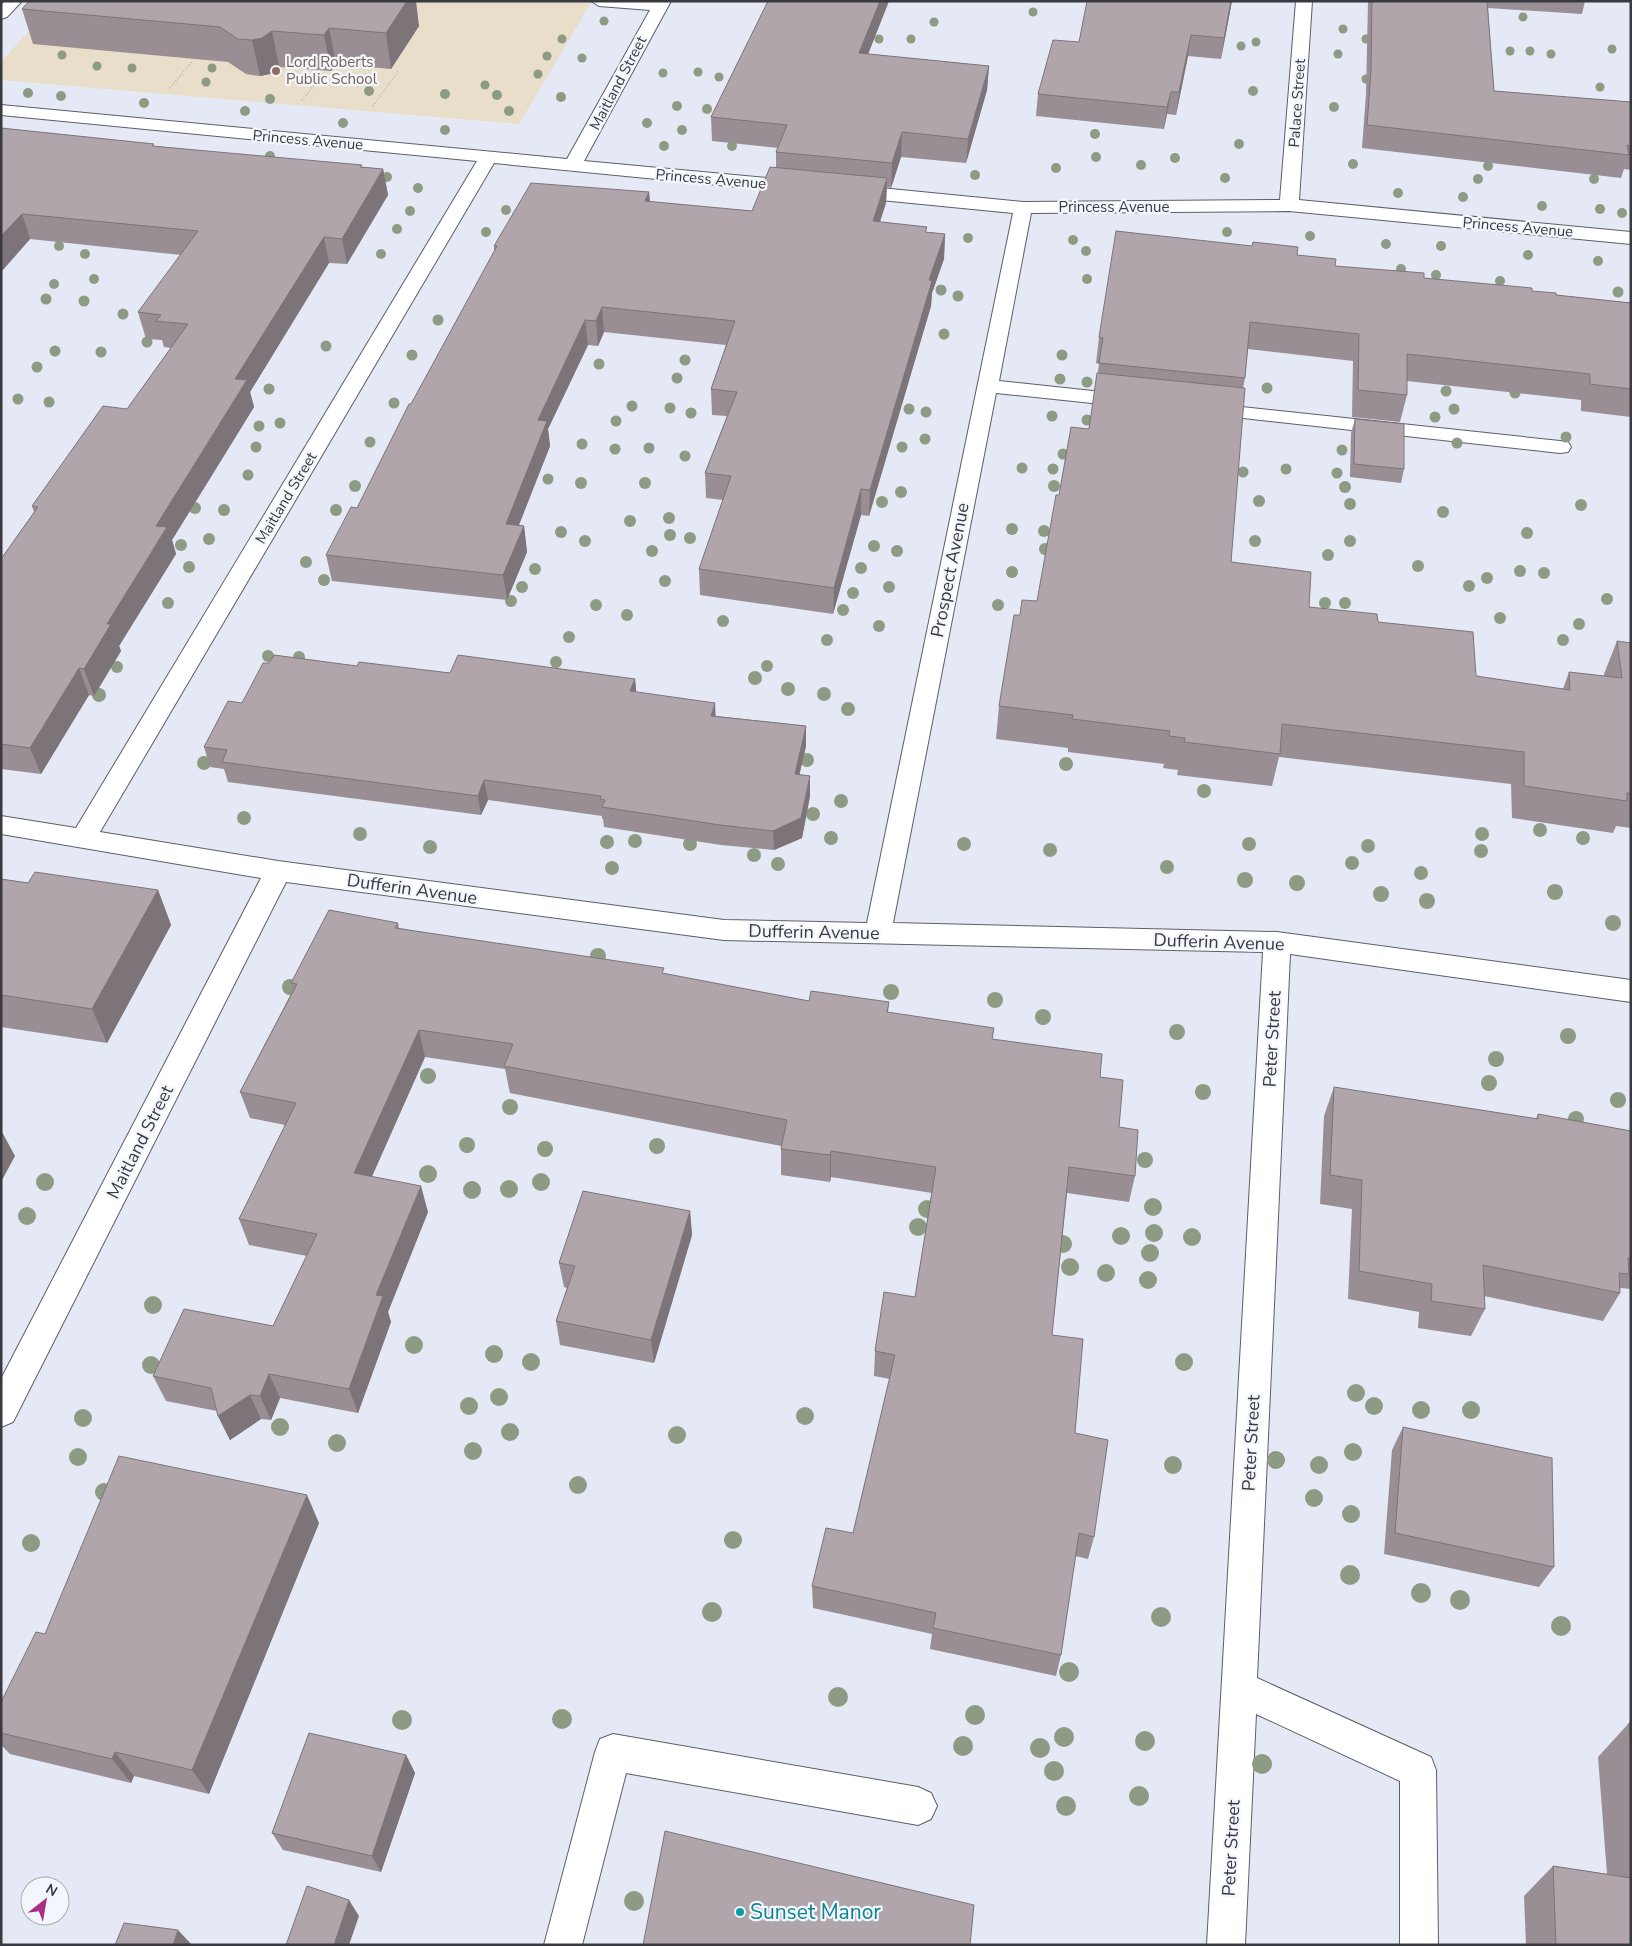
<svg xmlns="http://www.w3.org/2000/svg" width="1632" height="1946" font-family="'Nunito Sans',sans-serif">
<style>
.education{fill:#e9deca}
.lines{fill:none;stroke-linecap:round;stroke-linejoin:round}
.minor-casing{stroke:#5b5f69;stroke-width:2}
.path{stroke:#93979f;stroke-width:2;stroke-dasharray:0.5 2.5;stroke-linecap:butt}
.minor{fill:#fff;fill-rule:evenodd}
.tree{fill:#8d9b84}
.wall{fill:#988e94}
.shaded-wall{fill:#7c7478}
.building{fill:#b1a5ac;stroke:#7c7478}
.education-dot{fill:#8d6e63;stroke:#f3f7fd;stroke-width:2}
.culture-dot{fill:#0f9aa8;stroke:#f3f7fd;stroke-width:2}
.labels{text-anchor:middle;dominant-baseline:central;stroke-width:4.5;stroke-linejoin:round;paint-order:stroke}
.far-education-label{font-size:15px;fill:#785e54;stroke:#f3f7fd;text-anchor:start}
.far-street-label{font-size:15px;fill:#383a3f;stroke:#f3f7fd}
.street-label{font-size:18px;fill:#383a3f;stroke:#f3f7fd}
.near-culture-label{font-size:21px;fill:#0d838f;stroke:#f3f7fd;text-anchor:start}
</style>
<rect width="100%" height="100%" fill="#e4e9f5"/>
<path class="education" d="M 58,1 L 592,1 L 519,124 L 1,80 L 1,61 Z"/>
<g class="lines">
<g class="minor-casing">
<path id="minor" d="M 5,1 L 22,1 L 7,17 L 1,19 L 1,5 Z
M 591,1 L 671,1 L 584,161 L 799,181 L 805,183 L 808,187 L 805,191 L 799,193 L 494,163 L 100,832 L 278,861 L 724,920 L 867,923 L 1013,213 L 850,197 L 843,195 L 841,191 L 843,187 L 850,185 L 1023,202 L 1280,200 L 1296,1 L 1312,1 L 1299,200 L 1631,232 L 1631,244 L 1289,211 L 1031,213 L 999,381 L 1130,395 L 1137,397 L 1140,401 L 1137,405 L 1130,407 L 996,393 L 893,923 L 1277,932 L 1631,980 L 1631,1002 L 1290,954 L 1257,1678 L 1431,1757 L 1436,1770 L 1438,1945 L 1400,1945 L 1400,1781 L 1256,1714 L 1245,1945 L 1207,1945 L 1263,952 L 724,940 L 286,882 L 13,1422 L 1,1427 L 1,1379 L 261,878 L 1,834 L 1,816 L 76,828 L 477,161 L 1,115 L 1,105 L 567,159 L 650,10 L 599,6 Z
M 1205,403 L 1560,441 L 1568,442 L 1571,447 L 1568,452 L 1560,453 L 1198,413 L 1195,409 L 1198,405 Z
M 613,1734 L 918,1787 L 931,1793 L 937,1806 L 931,1819 L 918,1825 L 626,1773 L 582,1945 L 544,1945 L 595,1752 L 600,1739 Z"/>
</g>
<path class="path" d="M 170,88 L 192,62
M 302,100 L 324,73
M 373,106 L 399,70"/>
<use href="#minor" class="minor"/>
</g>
<g class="tree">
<circle cx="1033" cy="12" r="4.5"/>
<circle cx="1523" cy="17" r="4.5"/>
<circle cx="604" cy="21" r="4.5"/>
<circle cx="934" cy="22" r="4.5"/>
<circle cx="1343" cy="29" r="4.5"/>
<circle cx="562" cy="39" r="4.5"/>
<circle cx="879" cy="39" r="4.5"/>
<circle cx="911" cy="39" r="4.5"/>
<circle cx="1366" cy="39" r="4.5"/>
<circle cx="1256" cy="42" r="4.5"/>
<circle cx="1241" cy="46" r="4.5"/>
<circle cx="1612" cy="49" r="4.5"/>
<circle cx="1510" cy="51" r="4.5"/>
<circle cx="1530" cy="51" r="4.5"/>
<circle cx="1338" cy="54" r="4.5"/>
<circle cx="1551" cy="54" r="4.5"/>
<circle cx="62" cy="55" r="4.5"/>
<circle cx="547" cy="56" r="4.5"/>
<circle cx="582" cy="58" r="4.5"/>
<circle cx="97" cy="66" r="4.5"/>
<circle cx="132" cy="68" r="4.5"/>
<circle cx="212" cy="68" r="4.5"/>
<circle cx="698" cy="72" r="4.5"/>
<circle cx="663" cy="73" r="4.5"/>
<circle cx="538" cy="74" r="4.5"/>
<circle cx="719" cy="77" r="4.5"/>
<circle cx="1366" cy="79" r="4.5"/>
<circle cx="206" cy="82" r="4.5"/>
<circle cx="485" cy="85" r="4.5"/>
<circle cx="1600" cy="87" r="4.5"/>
<circle cx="369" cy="91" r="5"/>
<circle cx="1253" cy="91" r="5"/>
<circle cx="28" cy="93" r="5"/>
<circle cx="445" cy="94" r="5"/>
<circle cx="497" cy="95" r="5"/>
<circle cx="61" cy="96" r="5"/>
<circle cx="561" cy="97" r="5"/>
<circle cx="270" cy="99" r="5"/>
<circle cx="144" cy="103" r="5"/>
<circle cx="677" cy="106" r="5"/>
<circle cx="1334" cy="107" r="5"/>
<circle cx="707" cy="109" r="5"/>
<circle cx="245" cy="111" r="5"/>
<circle cx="509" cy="111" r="5"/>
<circle cx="343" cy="123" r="5"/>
<circle cx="647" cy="123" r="5"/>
<circle cx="445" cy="130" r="5"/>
<circle cx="682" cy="130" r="5"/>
<circle cx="1095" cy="134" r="5"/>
<circle cx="1239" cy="144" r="5"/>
<circle cx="664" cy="146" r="5"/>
<circle cx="732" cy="146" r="5"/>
<circle cx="270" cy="156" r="5"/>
<circle cx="1096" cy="157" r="5"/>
<circle cx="1175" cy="158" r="5"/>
<circle cx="1353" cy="164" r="5"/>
<circle cx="1141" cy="165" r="5"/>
<circle cx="1488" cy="166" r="5"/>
<circle cx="1056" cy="168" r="5"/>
<circle cx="975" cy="175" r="5"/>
<circle cx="387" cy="177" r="5"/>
<circle cx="1225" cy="178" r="5"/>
<circle cx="1478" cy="179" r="5"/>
<circle cx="1594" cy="179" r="5"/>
<circle cx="418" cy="188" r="5"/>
<circle cx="1398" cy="193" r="5"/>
<circle cx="1463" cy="197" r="5"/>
<circle cx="1542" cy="206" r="5"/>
<circle cx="1600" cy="209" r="5"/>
<circle cx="506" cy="210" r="5"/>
<circle cx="410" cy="211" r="5"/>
<circle cx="1622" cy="213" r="5"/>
<circle cx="397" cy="229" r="5"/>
<circle cx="486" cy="232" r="5"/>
<circle cx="1227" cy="232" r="5"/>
<circle cx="1310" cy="236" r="5"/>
<circle cx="968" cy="238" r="5"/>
<circle cx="1073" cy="240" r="5"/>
<circle cx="1386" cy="244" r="5"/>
<circle cx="59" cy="246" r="5"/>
<circle cx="1441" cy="246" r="5"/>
<circle cx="1086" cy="251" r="5"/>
<circle cx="85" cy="254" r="5"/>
<circle cx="381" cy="254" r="5"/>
<circle cx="1528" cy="255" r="5"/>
<circle cx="1598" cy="261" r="5"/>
<circle cx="1401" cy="269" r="5"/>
<circle cx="1436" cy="275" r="5"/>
<circle cx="94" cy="279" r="5"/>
<circle cx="1087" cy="279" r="5"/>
<circle cx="1500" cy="281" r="5"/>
<circle cx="54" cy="284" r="5"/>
<circle cx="941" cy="290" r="5.5"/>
<circle cx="1618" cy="292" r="5.5"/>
<circle cx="958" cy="296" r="5.5"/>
<circle cx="46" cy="299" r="5.5"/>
<circle cx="84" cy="301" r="5.5"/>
<circle cx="123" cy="314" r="5.5"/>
<circle cx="438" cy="320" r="5.5"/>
<circle cx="944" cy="334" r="5.5"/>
<circle cx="147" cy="342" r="5.5"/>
<circle cx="326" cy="346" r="5.5"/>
<circle cx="55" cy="351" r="5.5"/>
<circle cx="101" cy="352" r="5.5"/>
<circle cx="412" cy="355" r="5.5"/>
<circle cx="1062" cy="355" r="5.5"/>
<circle cx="685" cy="360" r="5.5"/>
<circle cx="599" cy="364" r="5.5"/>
<circle cx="37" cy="367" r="5.5"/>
<circle cx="677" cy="378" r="5.5"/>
<circle cx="1060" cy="379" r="5.5"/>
<circle cx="1087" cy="382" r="5.5"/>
<circle cx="1267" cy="388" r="5.5"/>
<circle cx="269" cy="389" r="5.5"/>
<circle cx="1446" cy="391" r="5.5"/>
<circle cx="1515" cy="393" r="5.5"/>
<circle cx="18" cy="399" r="5.5"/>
<circle cx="49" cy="402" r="5.5"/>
<circle cx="394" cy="403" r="5.5"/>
<circle cx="632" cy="406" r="5.5"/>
<circle cx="670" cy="408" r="5.5"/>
<circle cx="909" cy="409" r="5.5"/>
<circle cx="1454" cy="409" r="5.5"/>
<circle cx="926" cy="412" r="5.5"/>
<circle cx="691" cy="413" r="5.5"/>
<circle cx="1052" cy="416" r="5.5"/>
<circle cx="1435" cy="417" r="5.5"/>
<circle cx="1087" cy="420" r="5.5"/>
<circle cx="616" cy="421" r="5.5"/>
<circle cx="280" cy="423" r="5.5"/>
<circle cx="259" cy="426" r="5.5"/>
<circle cx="1566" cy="437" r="5.5"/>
<circle cx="925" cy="439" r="5.5"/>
<circle cx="370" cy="442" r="5.5"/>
<circle cx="1457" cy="443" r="5.5"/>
<circle cx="582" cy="444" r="5.5"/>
<circle cx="256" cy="447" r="5.5"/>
<circle cx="902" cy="447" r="5.5"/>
<circle cx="649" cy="448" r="5.5"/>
<circle cx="615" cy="449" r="5.5"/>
<circle cx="1342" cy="450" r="5.5"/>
<circle cx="1063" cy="454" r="5.5"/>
<circle cx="685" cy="456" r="5.5"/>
<circle cx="1022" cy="468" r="5.5"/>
<circle cx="1053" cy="469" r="5.5"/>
<circle cx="1286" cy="469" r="5.5"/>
<circle cx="1243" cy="472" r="5.5"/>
<circle cx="1337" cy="473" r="5.5"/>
<circle cx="248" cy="475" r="5.5"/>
<circle cx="548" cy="479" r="5.5"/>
<circle cx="581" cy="483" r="6"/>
<circle cx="645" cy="483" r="6"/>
<circle cx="355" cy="486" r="6"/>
<circle cx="1054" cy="486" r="6"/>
<circle cx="1345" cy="487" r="6"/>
<circle cx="901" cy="492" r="6"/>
<circle cx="1259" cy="501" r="6"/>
<circle cx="882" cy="502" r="6"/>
<circle cx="1350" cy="504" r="6"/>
<circle cx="1581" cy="505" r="6"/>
<circle cx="195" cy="508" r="6"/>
<circle cx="224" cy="510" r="6"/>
<circle cx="336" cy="510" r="6"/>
<circle cx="1443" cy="512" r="6"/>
<circle cx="669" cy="518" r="6"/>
<circle cx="630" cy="521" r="6"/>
<circle cx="1012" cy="529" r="6"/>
<circle cx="1044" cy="531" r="6"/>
<circle cx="561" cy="532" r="6"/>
<circle cx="1527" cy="533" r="6"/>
<circle cx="670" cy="535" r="6"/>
<circle cx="690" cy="538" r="6"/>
<circle cx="209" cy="539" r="6"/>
<circle cx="585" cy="541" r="6"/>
<circle cx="1255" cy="541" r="6"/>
<circle cx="1350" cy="541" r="6"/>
<circle cx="181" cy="545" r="6"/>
<circle cx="874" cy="546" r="6"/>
<circle cx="1045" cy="549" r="6"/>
<circle cx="652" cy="551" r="6"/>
<circle cx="897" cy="551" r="6"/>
<circle cx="1328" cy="555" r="6"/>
<circle cx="306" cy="562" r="6"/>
<circle cx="1418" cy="566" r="6"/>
<circle cx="189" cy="567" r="6"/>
<circle cx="861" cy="568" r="6"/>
<circle cx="535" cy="569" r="6"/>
<circle cx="1520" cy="571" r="6"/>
<circle cx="1012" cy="572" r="6"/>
<circle cx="1544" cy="573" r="6"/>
<circle cx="1487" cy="578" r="6"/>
<circle cx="324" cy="580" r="6"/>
<circle cx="665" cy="581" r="6"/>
<circle cx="1469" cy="586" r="6"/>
<circle cx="522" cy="587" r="6"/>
<circle cx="889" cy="587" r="6"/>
<circle cx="853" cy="593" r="6"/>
<circle cx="1607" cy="599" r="6"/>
<circle cx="511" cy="601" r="6"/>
<circle cx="168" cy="603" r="6"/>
<circle cx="1325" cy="603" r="6"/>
<circle cx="1345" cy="603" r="6"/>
<circle cx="596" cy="605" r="6"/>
<circle cx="998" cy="605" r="6"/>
<circle cx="843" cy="610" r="6"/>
<circle cx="627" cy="615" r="6"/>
<circle cx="1500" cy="618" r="6"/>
<circle cx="723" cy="621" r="6"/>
<circle cx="1579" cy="624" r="6"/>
<circle cx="879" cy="626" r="6"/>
<circle cx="569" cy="637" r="6"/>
<circle cx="827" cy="640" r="6"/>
<circle cx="1563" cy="640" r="6"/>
<circle cx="268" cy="656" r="6"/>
<circle cx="299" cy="657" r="6"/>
<circle cx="556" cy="662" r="6"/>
<circle cx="767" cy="666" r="6"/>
<circle cx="117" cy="667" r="6"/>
<circle cx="755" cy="678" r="7"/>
<circle cx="788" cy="689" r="7"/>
<circle cx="824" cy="694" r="7"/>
<circle cx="99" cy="695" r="7"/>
<circle cx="848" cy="709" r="7"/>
<circle cx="807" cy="760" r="7"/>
<circle cx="204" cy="763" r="7"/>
<circle cx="1066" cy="764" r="7"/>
<circle cx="1204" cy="791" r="7"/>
<circle cx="841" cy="801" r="7"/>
<circle cx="813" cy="814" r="7"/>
<circle cx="244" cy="818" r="7"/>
<circle cx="1540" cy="830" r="7"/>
<circle cx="360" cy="834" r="7"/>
<circle cx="1482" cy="834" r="7"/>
<circle cx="831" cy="838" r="7"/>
<circle cx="1583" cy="838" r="7"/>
<circle cx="635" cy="841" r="7"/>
<circle cx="607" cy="842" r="7"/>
<circle cx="690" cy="844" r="7"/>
<circle cx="964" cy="844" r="7"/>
<circle cx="1249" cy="844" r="7"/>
<circle cx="1368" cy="846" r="7"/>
<circle cx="430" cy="847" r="7"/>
<circle cx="1050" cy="850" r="7"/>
<circle cx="1481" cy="851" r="7"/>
<circle cx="754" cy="855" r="7"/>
<circle cx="1352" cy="863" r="7"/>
<circle cx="778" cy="864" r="7"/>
<circle cx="1167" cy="867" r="7"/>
<circle cx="612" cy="868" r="7"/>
<circle cx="1421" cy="873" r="7"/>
<circle cx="1245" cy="880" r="8"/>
<circle cx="1297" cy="883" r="8"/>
<circle cx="1555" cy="892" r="8"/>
<circle cx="1381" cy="894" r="8"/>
<circle cx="1427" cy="901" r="8"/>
<circle cx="1613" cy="923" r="8"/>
<circle cx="598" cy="956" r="8"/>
<circle cx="290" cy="987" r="8"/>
<circle cx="891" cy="992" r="8"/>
<circle cx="995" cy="1000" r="8"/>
<circle cx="1043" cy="1017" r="8"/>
<circle cx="1177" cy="1032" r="8"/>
<circle cx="1568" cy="1036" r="8"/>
<circle cx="1496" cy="1059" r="8"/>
<circle cx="428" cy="1076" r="8"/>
<circle cx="1489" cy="1083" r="8"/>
<circle cx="1203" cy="1092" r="8"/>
<circle cx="1618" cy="1100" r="8"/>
<circle cx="510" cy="1107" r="8"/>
<circle cx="1576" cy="1119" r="8"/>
<circle cx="467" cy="1145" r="8"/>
<circle cx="657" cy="1146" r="8"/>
<circle cx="545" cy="1149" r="8"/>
<circle cx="1145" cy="1160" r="8"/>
<circle cx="428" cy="1174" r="9"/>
<circle cx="45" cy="1182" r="9"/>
<circle cx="541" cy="1182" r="9"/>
<circle cx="509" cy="1189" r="9"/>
<circle cx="472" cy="1190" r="9"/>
<circle cx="1153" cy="1207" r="9"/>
<circle cx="927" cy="1209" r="9"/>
<circle cx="27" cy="1216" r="9"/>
<circle cx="918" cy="1227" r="9"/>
<circle cx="1154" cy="1233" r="9"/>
<circle cx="1121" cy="1236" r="9"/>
<circle cx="1192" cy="1237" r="9"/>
<circle cx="1063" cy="1244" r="9"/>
<circle cx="1150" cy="1253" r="9"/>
<circle cx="1070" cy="1267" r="9"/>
<circle cx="1106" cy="1273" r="9"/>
<circle cx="1148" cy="1280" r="9"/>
<circle cx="153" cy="1305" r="9"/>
<circle cx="414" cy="1345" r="9"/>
<circle cx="494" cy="1354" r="9"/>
<circle cx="531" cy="1362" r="9"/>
<circle cx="1184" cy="1362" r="9"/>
<circle cx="151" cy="1365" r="9"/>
<circle cx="1356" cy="1393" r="9"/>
<circle cx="499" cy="1397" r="9"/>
<circle cx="469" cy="1406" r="9"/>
<circle cx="1374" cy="1406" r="9"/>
<circle cx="1421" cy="1410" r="9"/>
<circle cx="1471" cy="1410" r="9"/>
<circle cx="805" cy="1416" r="9"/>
<circle cx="83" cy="1418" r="9"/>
<circle cx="280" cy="1427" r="9"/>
<circle cx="510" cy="1432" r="9"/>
<circle cx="677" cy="1435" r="9"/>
<circle cx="337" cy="1443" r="9"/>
<circle cx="473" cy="1451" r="9"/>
<circle cx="1353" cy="1452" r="9"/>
<circle cx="78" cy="1457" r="9"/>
<circle cx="1276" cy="1460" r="9"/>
<circle cx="1173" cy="1465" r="9"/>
<circle cx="1319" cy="1465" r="9"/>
<circle cx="578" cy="1485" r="9"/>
<circle cx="104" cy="1492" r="9"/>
<circle cx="1314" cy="1498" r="9"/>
<circle cx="1351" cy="1514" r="9"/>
<circle cx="733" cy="1540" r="9"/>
<circle cx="31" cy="1543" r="9"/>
<circle cx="1350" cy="1575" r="10"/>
<circle cx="1421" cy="1593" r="10"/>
<circle cx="1460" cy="1600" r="10"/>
<circle cx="712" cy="1612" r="10"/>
<circle cx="1161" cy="1617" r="10"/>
<circle cx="1561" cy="1626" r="10"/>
<circle cx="1069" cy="1672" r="10"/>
<circle cx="838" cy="1697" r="10"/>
<circle cx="975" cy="1715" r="10"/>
<circle cx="562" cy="1719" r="10"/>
<circle cx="402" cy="1720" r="10"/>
<circle cx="1064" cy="1737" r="10"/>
<circle cx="1145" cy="1741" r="10"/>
<circle cx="963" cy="1746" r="10"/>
<circle cx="1040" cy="1748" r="10"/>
<circle cx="1262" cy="1764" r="10"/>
<circle cx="1054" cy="1771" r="10"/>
<circle cx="1139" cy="1796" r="10"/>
<circle cx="1066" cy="1806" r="10"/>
<circle cx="634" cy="1901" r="10"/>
</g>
<path class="wall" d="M 768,1 L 889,1 L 868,54 L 989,66 L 987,90 L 966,163 L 901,157 L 891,188 L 887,187 L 886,203 L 880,222 L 927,227 L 926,232 L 945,234 L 944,259 L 932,293 L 931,306 L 869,516 L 861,515 L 833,614 L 700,595 L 699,569 L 723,500 L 706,498 L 705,473 L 727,416 L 712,415 L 711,389 L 726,345 L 604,332 L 598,346 L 588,345 L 548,429 L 550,446 L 519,525 L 524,526 L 527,552 L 507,600 L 332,581 L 326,555 L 357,508 L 411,404 L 494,252 L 494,246 L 649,192 L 650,202 L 752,211 L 776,168 L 776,152 L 778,148 L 712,141 L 711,117 Z
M 1087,1 L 1232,1 L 1221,59 L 1188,56 L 1176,115 L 1167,114 L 1164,129 L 1036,116 L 1038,94 L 1079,42 Z
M 1368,1 L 1585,1 L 1582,14 L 1488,8 L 1494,91 L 1631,102 L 1631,170 L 1624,169 L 1621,178 L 1362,148 L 1366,94 Z
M 22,9 L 419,26 L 391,69 L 336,64 L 331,71 L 279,67 L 270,74 L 260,76 L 246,74 L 228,62 L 33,44 Z
M 1,128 L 155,146 L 383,169 L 388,195 L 347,264 L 329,263 L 250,392 L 254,407 L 172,540 L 176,554 L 119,646 L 121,651 L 94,696 L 89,695 L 41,774 L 1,769 L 1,559 L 34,512 L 32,506 L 127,409 L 171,348 L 164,347 L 162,340 L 146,339 L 138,312 L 181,255 L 30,239 L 1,272 Z
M 1297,255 L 1335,266 L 1424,278 L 1532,291 L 1556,295 L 1631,303 L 1631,417 L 1581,411 L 1581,400 L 1407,381 L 1407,395 L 1400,422 L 1352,417 L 1353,361 L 1248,349 L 1245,378 L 1243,388 L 1231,562 L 1309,607 L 1378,622 L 1476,676 L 1563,689 L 1569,672 L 1604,676 L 1604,674 L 1617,641 L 1631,643 L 1631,828 L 1616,826 L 1613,833 L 1512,818 L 1511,784 L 1279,757 L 1272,786 L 1177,775 L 1178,770 L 1163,768 L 1164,764 L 1068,752 L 1068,748 L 996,739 L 999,706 L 1020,615 L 1037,601 L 1059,495 L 1089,429 L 1099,364 L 1096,363 L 1099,337 Z
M 1355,419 L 1404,469 L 1401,483 L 1350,477 L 1351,433 Z
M 357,666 L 450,673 L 635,679 L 636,692 L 716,716 L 806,726 L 806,746 L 799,775 L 810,776 L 810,796 L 802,838 L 774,850 L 721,845 L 604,827 L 603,819 L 602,819 L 602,816 L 488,800 L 481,815 L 228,782 L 224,769 L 210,767 L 204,747 L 242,703 Z
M 1,879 L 28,883 L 158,890 L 171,925 L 107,1043 L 1,1027 Z
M 398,923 L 399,928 L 665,974 L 809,1001 L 889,1002 L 888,1013 L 993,1040 L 1100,1077 L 1119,1127 L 1135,1176 L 1129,1202 L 1067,1193 L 1052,1335 L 1075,1433 L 1094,1537 L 1088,1559 L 1075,1556 L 1061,1655 L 1056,1676 L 930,1649 L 932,1634 L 813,1608 L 812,1586 L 853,1533 L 890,1379 L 874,1376 L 875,1351 L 915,1297 L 932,1193 L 831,1177 L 830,1182 L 781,1175 L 781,1146 L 510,1093 L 505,1069 L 425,1057 L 372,1176 L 428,1212 L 388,1312 L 391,1322 L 358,1413 L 280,1398 L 271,1420 L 261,1419 L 230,1440 L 218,1416 L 217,1411 L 166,1401 L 153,1376 L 273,1326 L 307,1256 L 249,1245 L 239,1219 L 285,1125 L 250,1118 L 240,1092 L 293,990 L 291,983 Z
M 1334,1087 L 1536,1119 L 1538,1114 L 1631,1131 L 1631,1289 L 1621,1288 L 1619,1290 L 1620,1293 L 1603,1321 L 1484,1296 L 1485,1309 L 1471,1336 L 1418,1328 L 1419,1312 L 1348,1299 L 1352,1209 L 1320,1204 L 1324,1116 Z
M 690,1211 L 692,1235 L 654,1363 L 560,1345 L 556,1321 L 567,1288 L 564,1287 L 559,1263 Z
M 1403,1427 L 1554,1567 L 1539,1587 L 1384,1554 L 1392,1450 Z
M 319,1523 L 209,1794 L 134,1776 L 131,1783 L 10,1754 L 1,1745 L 1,1702 L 45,1634 Z
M 1629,1723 L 1631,1723 L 1631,1945 L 1526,1945 L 1524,1896 L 1553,1866 L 1607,1874 L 1598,1757 Z
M 406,1755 L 415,1773 L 381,1872 L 283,1850 L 272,1833 Z"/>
<path class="shaded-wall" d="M 407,1 L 416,1 L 419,26 L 391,69 L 386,33 Z
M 880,1 L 889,1 L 859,77 L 859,53 Z
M 1231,1 L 1232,1 L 1221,59 L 1224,38 Z
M 329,28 L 336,64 L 331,71 L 324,35 Z
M 272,31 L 279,67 L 270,74 L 260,76 L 252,40 Z
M 1191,35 L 1188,56 L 1176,115 L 1179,92 Z
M 989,66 L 987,90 L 966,163 L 968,139 Z
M 1171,92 L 1167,114 L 1164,129 L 1167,107 Z
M 902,132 L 901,157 L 891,188 L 892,163 Z
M 383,169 L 388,195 L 347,264 L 342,239 Z
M 887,178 L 886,203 L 872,245 L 873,221 Z
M 649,192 L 651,216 L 645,201 Z
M 22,214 L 30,239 L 1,272 L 1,236 Z
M 945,234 L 944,259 L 932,293 L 931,306 L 869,516 L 870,490 L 929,280 Z
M 324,237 L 329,263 L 250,392 L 254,407 L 172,540 L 176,554 L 119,646 L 121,651 L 94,696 L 84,669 L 156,526 L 235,379 Z
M 602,307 L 604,332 L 598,346 L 596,321 Z
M 585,320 L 588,345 L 548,429 L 550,446 L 509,550 L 506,524 L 538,420 Z
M 861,489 L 861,515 L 833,614 L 834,588 Z
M 524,526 L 527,552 L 507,600 L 503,575 Z
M 79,668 L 89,695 L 41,774 L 30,748 Z
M 635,679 L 637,699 L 630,691 Z
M 715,703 L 716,723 L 711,716 Z
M 806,726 L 806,746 L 795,794 L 795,774 Z
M 810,776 L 810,796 L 802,838 L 774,850 L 773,831 Z
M 484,780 L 488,800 L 481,815 L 478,796 Z
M 158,890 L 171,925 L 107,1043 L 92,1009 Z
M 419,1030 L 425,1057 L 362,1199 L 354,1173 Z
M 1,1130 L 15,1156 L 1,1182 Z
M 831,1151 L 831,1177 L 830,1182 L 830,1155 Z
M 421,1186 L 428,1212 L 388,1312 L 391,1322 L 358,1413 L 349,1389 L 376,1295 Z
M 690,1211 L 692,1235 L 654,1363 L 651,1340 Z
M 269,1374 L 280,1398 L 271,1420 L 260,1396 Z
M 250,1395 L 261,1419 L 230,1440 L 218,1416 Z
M 307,1495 L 319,1523 L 209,1794 L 192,1770 Z
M 115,1752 L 134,1776 L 131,1783 L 112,1759 Z
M 406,1755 L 415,1773 L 381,1872 L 372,1856 Z
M 349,1900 L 359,1916 L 349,1945 L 334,1945 Z
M 178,1930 L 192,1945 L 173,1945 Z"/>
<path class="building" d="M 29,1 L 407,1 L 386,33 L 329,28 L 324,35 L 272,31 L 262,38 L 252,40 L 238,39 L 220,27 L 22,9 Z
M 768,1 L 880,1 L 859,53 L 989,66 L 968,139 L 902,132 L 892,163 L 776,152 L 787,125 L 711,117 Z
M 1087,1 L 1231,1 L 1224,38 L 1191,35 L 1179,92 L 1171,92 L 1167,107 L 1038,94 L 1053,40 L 1079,42 Z
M 1372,1 L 1487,1 L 1494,91 L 1631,102 L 1631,146 L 1627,145 L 1629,155 L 1367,125 L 1371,71 Z
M 1,128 L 154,144 L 152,146 L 362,165 L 360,167 L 383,169 L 342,239 L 324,237 L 235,379 L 247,380 L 156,526 L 167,527 L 107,624 L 111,624 L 84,669 L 79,668 L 30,748 L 1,744 L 1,559 L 38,507 L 32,506 L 103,406 L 127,409 L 188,324 L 156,321 L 161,315 L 138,312 L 198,231 L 22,214 L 1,236 Z
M 770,167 L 887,178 L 873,221 L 927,227 L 925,232 L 945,234 L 929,280 L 932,281 L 870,490 L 861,489 L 834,588 L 699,569 L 731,476 L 705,473 L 737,392 L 711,389 L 735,321 L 602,307 L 596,321 L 585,320 L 538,420 L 547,421 L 506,524 L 524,526 L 503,575 L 326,555 L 351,507 L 357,508 L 409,404 L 411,404 L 497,246 L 494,246 L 531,183 L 649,192 L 645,201 L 752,211 Z
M 1116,231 L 1252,246 L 1253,242 L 1298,247 L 1297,255 L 1336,259 L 1335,266 L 1424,273 L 1424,278 L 1532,288 L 1532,291 L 1556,293 L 1556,295 L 1631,303 L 1631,389 L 1590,384 L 1590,374 L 1407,354 L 1407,395 L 1358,390 L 1359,334 L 1250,322 L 1245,378 L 1099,363 L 1103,338 L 1099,337 Z
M 1097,373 L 1245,388 L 1231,562 L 1311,572 L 1309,607 L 1377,614 L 1378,622 L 1473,632 L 1476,676 L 1570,690 L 1569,672 L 1622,678 L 1617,641 L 1631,643 L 1631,793 L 1627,793 L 1627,801 L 1524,786 L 1524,752 L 1282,724 L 1280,754 L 1184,742 L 1185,738 L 1169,736 L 1170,731 L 1072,719 L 1073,715 L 999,706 L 1014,615 L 1020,615 L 1022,600 L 1037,601 L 1056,495 L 1059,495 L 1071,427 L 1089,429 Z
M 1355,419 L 1404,424 L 1404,469 L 1354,464 Z
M 274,655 L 357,666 L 359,662 L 450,673 L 458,655 L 635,679 L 630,691 L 715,703 L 711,716 L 806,726 L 795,774 L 810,776 L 801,818 L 773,831 L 720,825 L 602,807 L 605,800 L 600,799 L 601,796 L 484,780 L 478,796 L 222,762 L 227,750 L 204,747 L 228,701 L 242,703 L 263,663 L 269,663 Z
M 35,872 L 158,890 L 92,1009 L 1,995 L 1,879 L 28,883 Z
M 329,910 L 398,923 L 395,928 L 664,968 L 662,973 L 809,1001 L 811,991 L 889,1002 L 887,1012 L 994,1028 L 992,1039 L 1102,1054 L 1100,1077 L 1123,1080 L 1119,1127 L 1138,1130 L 1135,1176 L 1069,1167 L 1052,1335 L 1083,1339 L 1075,1433 L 1108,1440 L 1094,1537 L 1079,1533 L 1061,1655 L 933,1628 L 936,1613 L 812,1586 L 826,1528 L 853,1533 L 895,1355 L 875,1351 L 884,1292 L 915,1297 L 936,1167 L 831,1151 L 830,1155 L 781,1149 L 787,1120 L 504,1066 L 513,1044 L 419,1030 L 354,1173 L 421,1186 L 376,1295 L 383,1296 L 349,1389 L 269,1374 L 260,1396 L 250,1395 L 218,1416 L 211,1388 L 153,1376 L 184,1309 L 273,1326 L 317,1234 L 239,1219 L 296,1103 L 240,1092 L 297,984 L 291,983 Z
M 1334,1087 L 1538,1119 L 1538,1114 L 1631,1131 L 1631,1259 L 1628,1258 L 1629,1274 L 1619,1273 L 1620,1293 L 1483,1265 L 1485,1309 L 1431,1301 L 1432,1284 L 1359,1271 L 1362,1180 L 1330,1175 Z
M 583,1191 L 690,1211 L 651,1340 L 556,1321 L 575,1266 L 559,1263 Z
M 1403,1427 L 1552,1458 L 1554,1567 L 1395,1533 Z
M 119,1456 L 307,1495 L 192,1770 L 115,1752 L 112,1759 L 1,1733 L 1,1702 L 36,1632 L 45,1634 Z
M 1629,1723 L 1631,1723 L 1631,1750 Z
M 309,1733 L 406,1755 L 372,1856 L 272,1833 Z
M 665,1831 L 974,1905 L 970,1945 L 643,1945 Z
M 1553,1866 L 1631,1878 L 1631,1945 L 1556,1945 Z
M 307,1886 L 349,1900 L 334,1945 L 286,1945 Z
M 124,1923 L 178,1930 L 173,1945 L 115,1945 Z"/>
<circle class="education-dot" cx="276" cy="71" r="5"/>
<circle class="culture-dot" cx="740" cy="1912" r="5"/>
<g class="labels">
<g class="far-education-label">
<text x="286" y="62">Lord Roberts<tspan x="286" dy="17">Public School</tspan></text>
</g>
<g class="far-street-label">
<text transform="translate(618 83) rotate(-62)">Maitland Street</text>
<text transform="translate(1297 103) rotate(-86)">Palace Street</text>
<text transform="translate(308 140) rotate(5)">Princess Avenue</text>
<text transform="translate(711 179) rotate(5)">Princess Avenue</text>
<text x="1114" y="207">Princess Avenue</text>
<text transform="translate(1518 227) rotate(5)">Princess Avenue</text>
<text transform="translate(286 498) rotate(-59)">Maitland Street</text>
</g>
<g class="street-label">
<text transform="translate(950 570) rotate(-79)">Prospect Avenue</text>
<text transform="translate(412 889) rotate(8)">Dufferin Avenue</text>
<text transform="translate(814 932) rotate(1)">Dufferin Avenue</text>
<text transform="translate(1219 942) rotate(2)">Dufferin Avenue</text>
<text transform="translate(1272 1039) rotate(-87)">Peter Street</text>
<text transform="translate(140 1142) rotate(-63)">Maitland Street</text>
<text transform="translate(1251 1443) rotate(-87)">Peter Street</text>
<text transform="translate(1231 1848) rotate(-87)">Peter Street</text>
</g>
<g class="near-culture-label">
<text x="750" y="1912">Sunset Manor</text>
</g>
</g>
<rect width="1632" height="1946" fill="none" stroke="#383a3f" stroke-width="5"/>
<g transform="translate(45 1901) rotate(31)"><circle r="24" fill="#f3f7fd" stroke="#a8abb1"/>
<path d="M0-4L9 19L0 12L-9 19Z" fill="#a82f86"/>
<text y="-8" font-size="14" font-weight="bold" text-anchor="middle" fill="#383a3f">N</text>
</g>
</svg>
